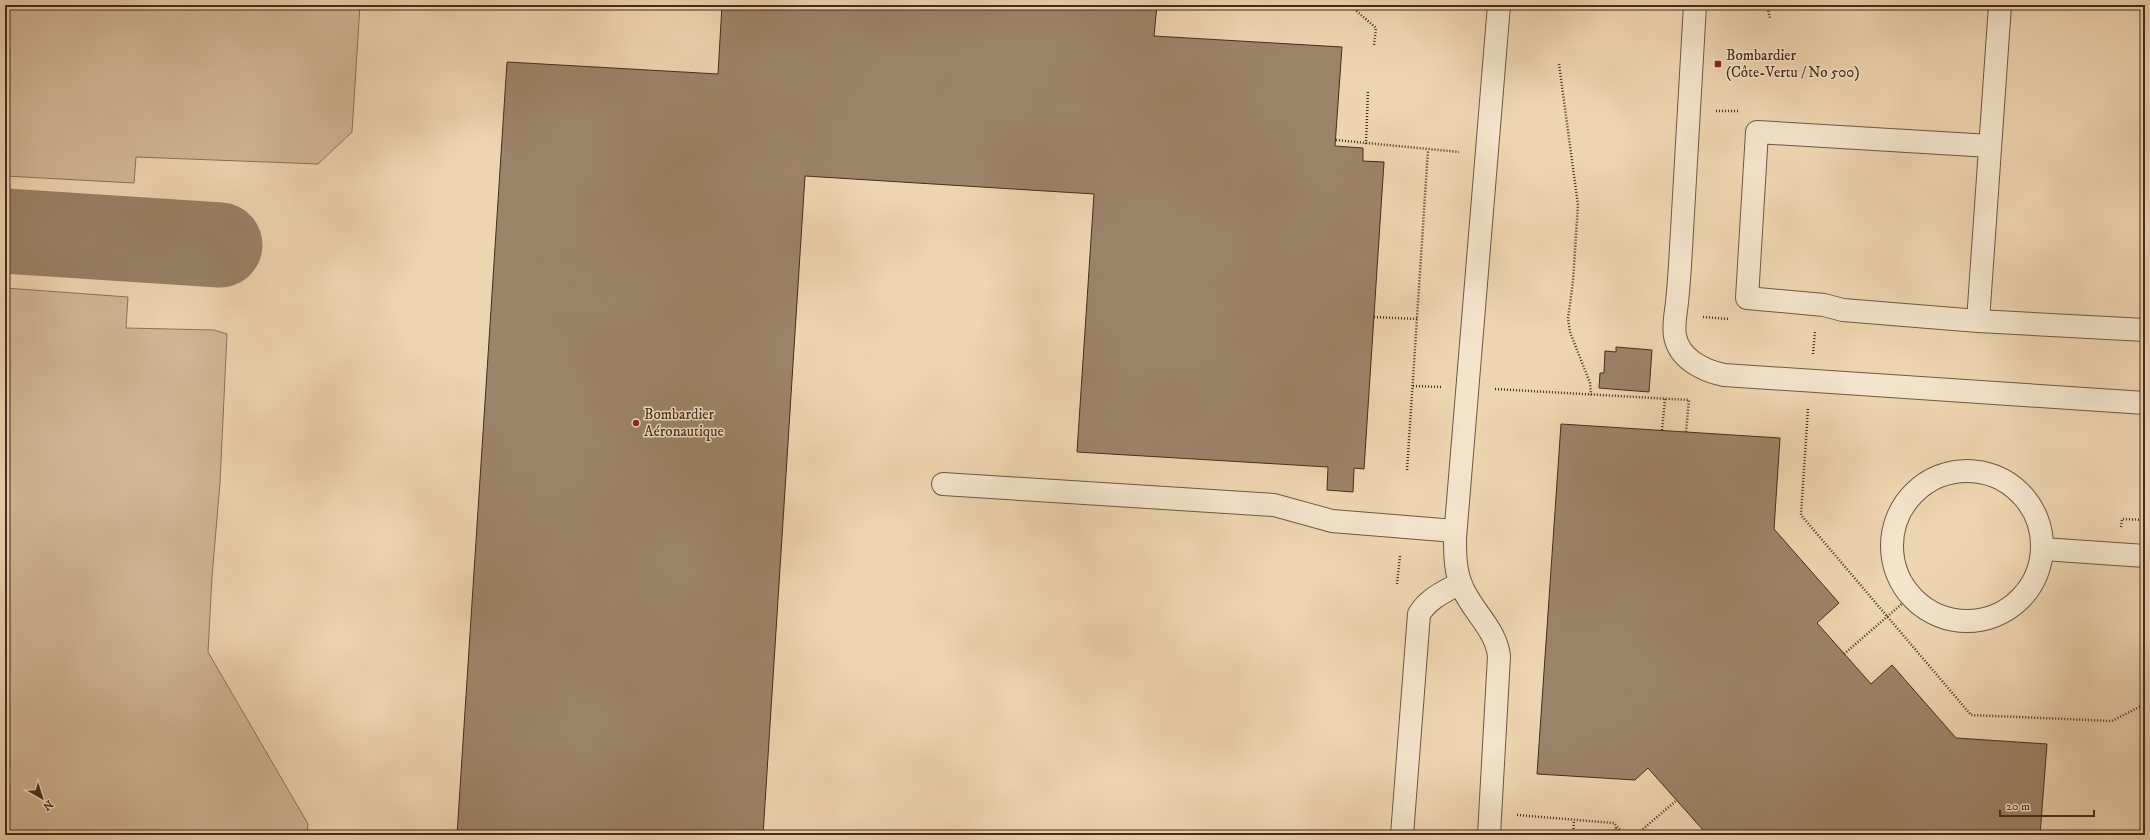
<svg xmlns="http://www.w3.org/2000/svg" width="2150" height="840" font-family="'IM FELL DW Pica',serif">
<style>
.green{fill:#d1b898;stroke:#8a725a}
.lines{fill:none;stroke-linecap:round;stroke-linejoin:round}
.taxiway{stroke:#988167;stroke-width:85}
.building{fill:#9c846a;stroke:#432d1d}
.minor-casing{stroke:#6e5742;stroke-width:24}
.path{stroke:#432d1d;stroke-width:2.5;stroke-dasharray:1 2;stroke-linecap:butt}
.minor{stroke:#f4e4cc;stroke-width:22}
.poi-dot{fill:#8f2418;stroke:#f4e4cc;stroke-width:1.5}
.labels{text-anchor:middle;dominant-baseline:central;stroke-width:3;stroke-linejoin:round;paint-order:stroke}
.poi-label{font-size:15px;fill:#432d1d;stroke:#f4e4cc;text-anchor:start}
</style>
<rect width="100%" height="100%" fill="#eed5b1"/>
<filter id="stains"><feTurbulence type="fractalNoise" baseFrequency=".005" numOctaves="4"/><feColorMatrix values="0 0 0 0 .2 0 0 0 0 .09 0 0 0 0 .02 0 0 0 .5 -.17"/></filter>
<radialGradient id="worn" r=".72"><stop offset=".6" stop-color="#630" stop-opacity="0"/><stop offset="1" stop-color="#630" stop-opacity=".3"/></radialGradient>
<path class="green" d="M 5,5 L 360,5 L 352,132 L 318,164 L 136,157 L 134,183 L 5,176 Z
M 5,288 L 128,297 L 126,328 L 214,330 L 227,334 L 220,483 L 212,577 L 208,652 L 308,824 L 307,835 L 5,835 Z"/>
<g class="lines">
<path class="taxiway" d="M 5,231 L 220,245"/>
</g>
<path class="building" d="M 717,5 L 1157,5 L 1154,36 L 1342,47 L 1335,146 L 1363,148 L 1363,161 L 1384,162 L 1364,469 L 1354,468 L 1353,492 L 1327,490 L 1328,467 L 1077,452 L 1094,194 L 805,176 L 763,835 L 457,835 L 507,62 L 718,74 L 722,5 Z
M 1616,347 L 1652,350 L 1649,392 L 1599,388 L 1600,373 L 1604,373 L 1605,351 L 1616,352 Z
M 1561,424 L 1780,438 L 1774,529 L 1839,603 L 1817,623 L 1871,684 L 1892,665 L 1956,738 L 2047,744 L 2040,835 L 1698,835 L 1703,830 L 1648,768 L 1635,780 L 1537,774 Z"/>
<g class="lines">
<g class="minor-casing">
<path id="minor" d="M 1695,5 C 1690,86 1686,167 1681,248 C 1680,266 1679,284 1677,302 C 1676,313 1673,325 1675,336 C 1679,359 1704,371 1724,375 L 2145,403
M 1990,146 L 1757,132 L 1747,298 L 1824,305 L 1843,310 L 1978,321 L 2145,330
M 1978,321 L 2000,5
M1892 546a75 75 0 1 1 150 0a75 75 0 1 1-150 0Z
M 943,484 L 1274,505 L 1332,521 L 1455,531
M 2043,549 L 2145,556
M 1402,835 L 1419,614 C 1429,598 1444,592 1460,583
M 1489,835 L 1499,656 C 1496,630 1474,613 1463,589 C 1455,573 1455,555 1455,538 L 1499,5"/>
</g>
<path class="path" d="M 1319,5 L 1352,7 L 1376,28 L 1374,45
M 1722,5 L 1768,9 L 1770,18
M 1559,64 L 1578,205 L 1573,281 L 1568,319 L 1570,332 L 1590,383 L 1591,395
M 1716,111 L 1739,111
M 1336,140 L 1459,152
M 1366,144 L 1368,90
M 1374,317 L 1417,319
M 1703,317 L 1729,319
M 1813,354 L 1815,331
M 2141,375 L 2144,357
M 1413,386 L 1441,387
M 1495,389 L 1689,400 L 1686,432
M 1808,409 L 1801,515 L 1971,715 L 2112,721 L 2145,704
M 1662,430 L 1665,399
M 1407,470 L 1428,150
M 2121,527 L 2122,519 L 2145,520
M 1397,584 L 1400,556
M 1844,654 L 1911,596
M 1517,815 L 1614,823 L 1624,835
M 1573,835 L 1574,820
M 1609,835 L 1617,827
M 1636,835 L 1677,800"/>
<use href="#minor" class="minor"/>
</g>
<g class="poi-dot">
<rect x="1714" y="60" width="8" height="8" rx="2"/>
<circle cx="636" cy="423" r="4"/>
</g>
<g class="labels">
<g class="poi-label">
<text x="1726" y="55">Bombardier<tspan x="1726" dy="17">(Côte-Vertu / No 500)</tspan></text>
<text x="644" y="414">Bombardier<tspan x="644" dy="17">Aéronautique</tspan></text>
</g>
</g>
<rect width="2150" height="840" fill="none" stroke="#eed5b1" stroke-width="20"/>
<rect x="6" y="6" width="2138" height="828" fill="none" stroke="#432d1d" stroke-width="2"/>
<rect x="10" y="10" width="2130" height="820" fill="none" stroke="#432d1d"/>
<g transform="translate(42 798) rotate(141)" stroke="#f4e4cc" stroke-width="3" paint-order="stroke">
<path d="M0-3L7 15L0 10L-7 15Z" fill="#432d1d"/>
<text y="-6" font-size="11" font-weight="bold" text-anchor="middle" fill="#432d1d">N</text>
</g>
<path d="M2000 810v6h94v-6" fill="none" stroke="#432d1d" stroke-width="2"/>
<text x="2006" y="810" font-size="12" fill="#432d1d" stroke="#f4e4cc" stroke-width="3" paint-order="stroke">20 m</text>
<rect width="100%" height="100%" filter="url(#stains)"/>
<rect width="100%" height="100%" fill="url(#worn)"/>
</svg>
